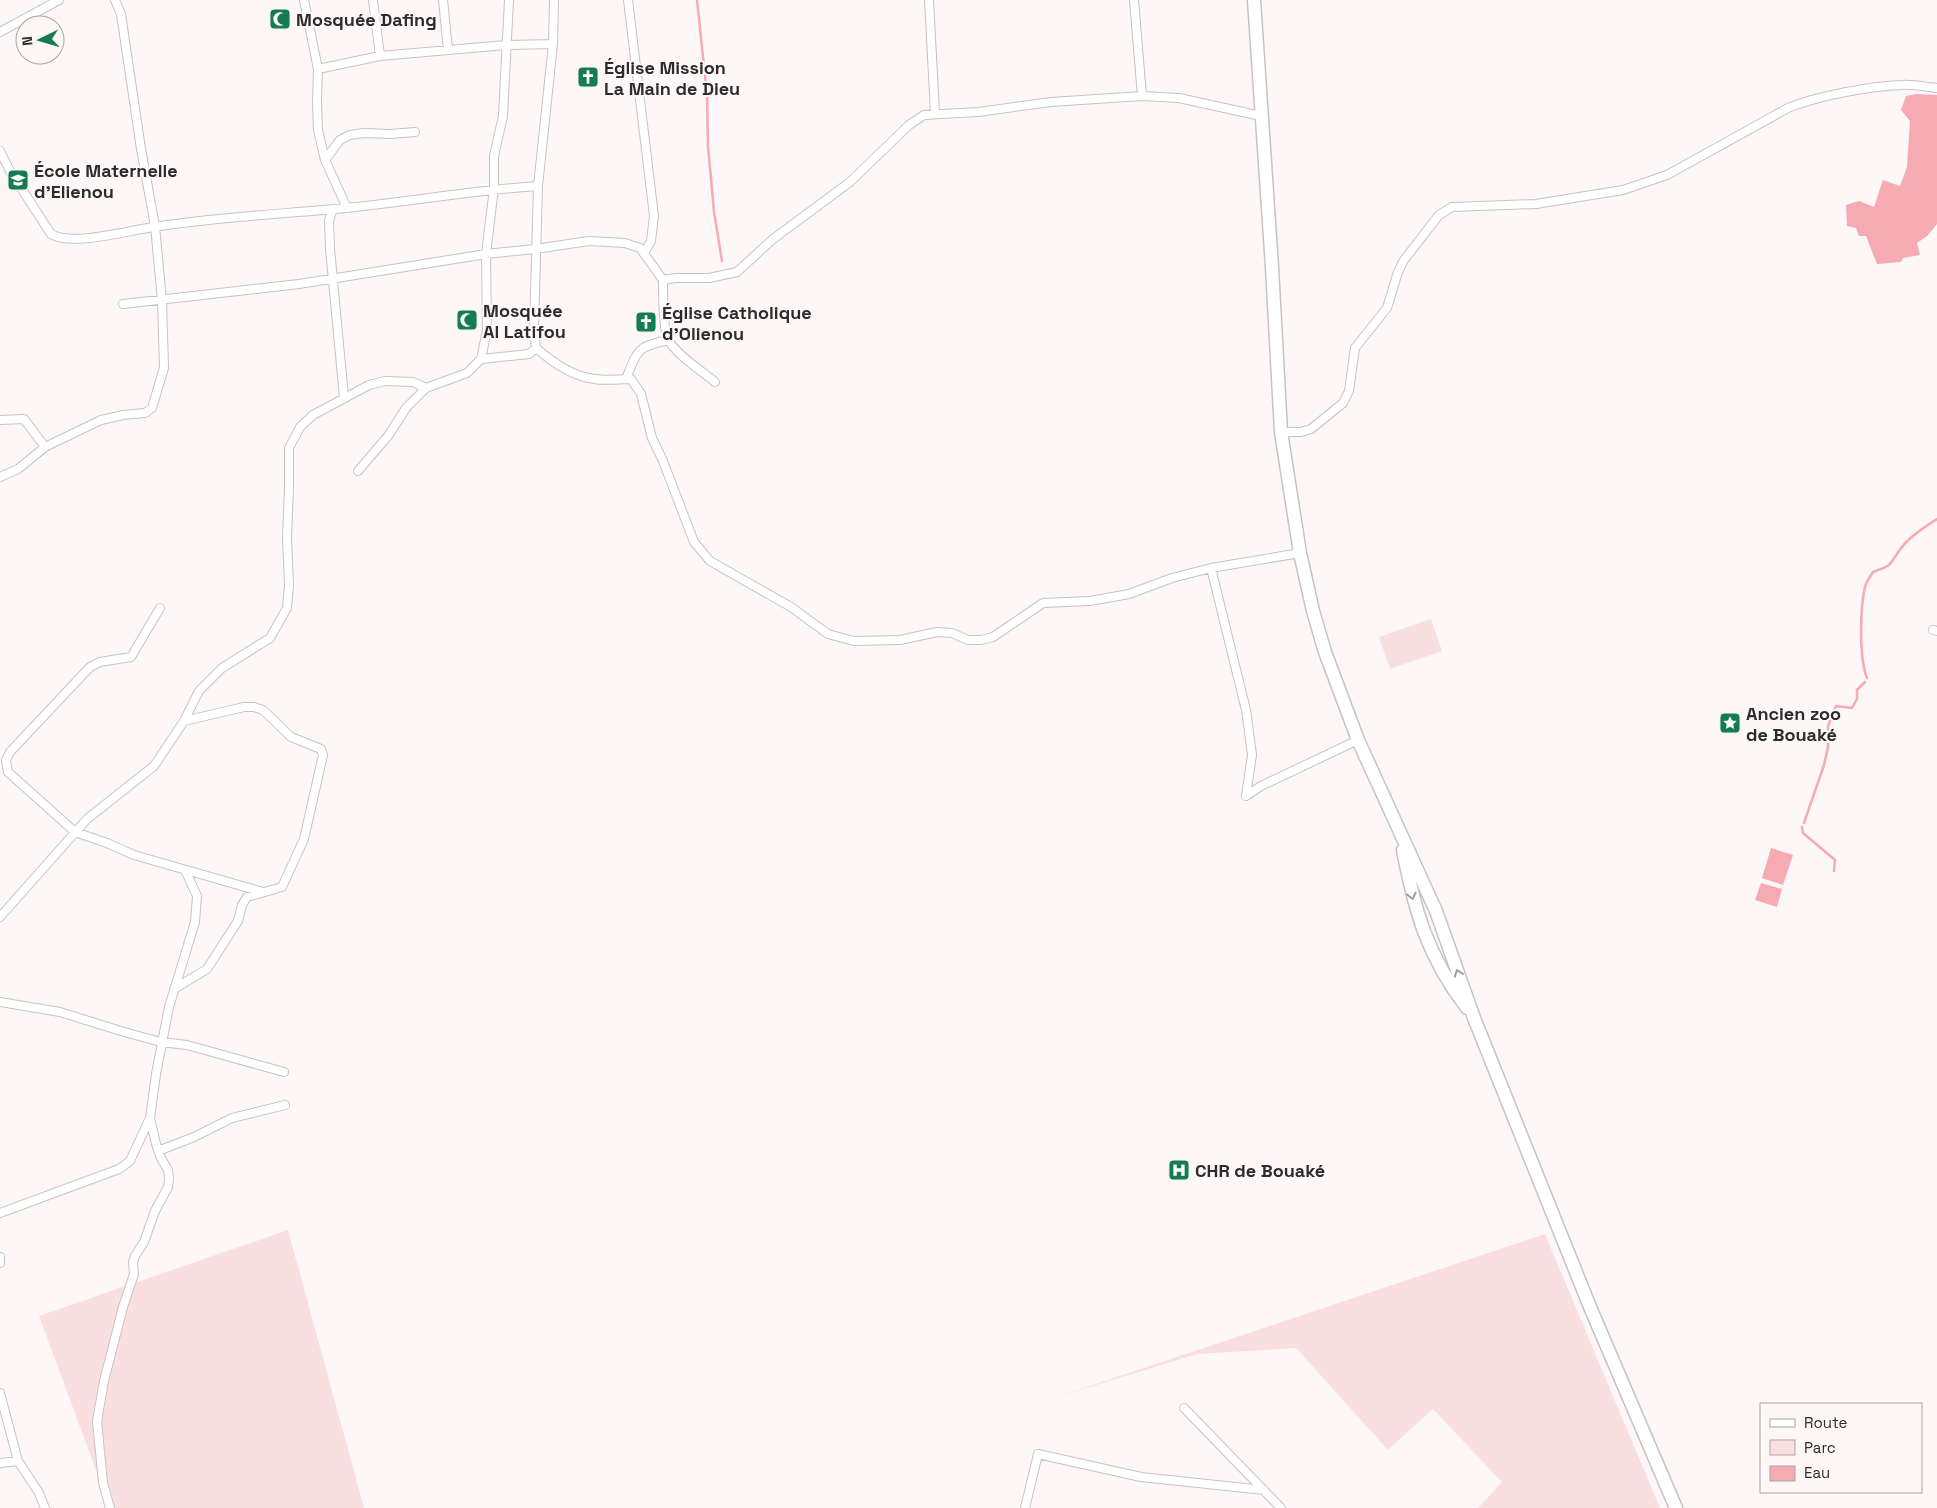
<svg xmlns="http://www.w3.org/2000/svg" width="1937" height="1508" font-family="'Space Grotesk',sans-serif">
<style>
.green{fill:#fadfe1}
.water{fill:#f6aab2}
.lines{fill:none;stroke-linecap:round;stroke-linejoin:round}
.stream{stroke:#f6aab2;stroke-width:2.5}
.minor-casing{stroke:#c8c3c3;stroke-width:10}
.primary-casing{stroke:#c8c3c3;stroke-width:15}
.minor{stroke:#fff;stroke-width:8}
.primary{stroke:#fff;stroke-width:12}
.oneway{stroke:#a0a0a0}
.labels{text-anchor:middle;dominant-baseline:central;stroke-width:4;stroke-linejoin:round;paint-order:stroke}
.poi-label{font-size:18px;font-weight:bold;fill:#2d2b2b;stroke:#fdf7f7;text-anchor:start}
</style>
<rect width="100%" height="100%" fill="#fdf7f7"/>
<path class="green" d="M 1431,619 L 1442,651 L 1390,669 L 1379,637 Z
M 288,1230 L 364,1508 L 110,1508 L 39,1316 Z
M 1545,1234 L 1660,1508 L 1478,1508 L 1502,1482 L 1433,1409 L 1388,1450 L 1296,1348 L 1197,1354 L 1057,1397 Z"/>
<path class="water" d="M 1916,94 L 1937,95 L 1937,224 L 1927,236 L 1917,243 L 1920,255 L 1903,258 L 1901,262 L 1877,264 L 1866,236 L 1859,236 L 1856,228 L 1847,226 L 1846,205 L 1859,201 L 1874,207 L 1883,180 L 1900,186 L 1907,167 L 1910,121 L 1901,110 L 1906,96 Z
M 1771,848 L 1793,855 L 1783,885 L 1762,878 Z
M 1761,883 L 1782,889 L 1777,907 L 1755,900 Z"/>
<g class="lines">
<path class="stream" d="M 697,0 L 707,95 L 708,146 L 714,212 L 722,261
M 1867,678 C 1859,658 1860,608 1865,587 C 1866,582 1870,577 1873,572 C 1895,565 1889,563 1902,547 C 1910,536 1926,526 1937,519
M 1804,823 L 1824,765 L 1828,747 L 1828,726 L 1836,706 L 1852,708 L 1857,699 L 1857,690 L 1865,682
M 1802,827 L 1803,833 L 1835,860 L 1834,871"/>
<g class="minor-casing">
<path id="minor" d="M 304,0 L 318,69 L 317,101 L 318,130 L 325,160 L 347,208
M 373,0 L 380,56
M 443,0 L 448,50
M 554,0 L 553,44 L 538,186 L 534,330 L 536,348 C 552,362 573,377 595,379 C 606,381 619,379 631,379 L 641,394 L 652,438 L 663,461 L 694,542 L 710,561 L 791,607 L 828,634 L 854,641 L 900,640 L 937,632 L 952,633 L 968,640 L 981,640 L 993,637 L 1043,603 L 1090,601 L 1129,594 L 1172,578 L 1211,568 L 1300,553
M 628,0 L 654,216 L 651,241 L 644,253
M 929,0 L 935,113
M 1134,0 L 1142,96
M 0,32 L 59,0
M 318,69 L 380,56 L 506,45 L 553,44
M 0,151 L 10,171 L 51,234 C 72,247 129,230 154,227 C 218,217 282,214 346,208 C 410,202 473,190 538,186
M 325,160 L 340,140 L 350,135 L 364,133 L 390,134 L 415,132
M 333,209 L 329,221 L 330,249 L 344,397
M 663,280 C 663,293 663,329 668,339 C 674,353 703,372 715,382
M 123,304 L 299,284 L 486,254 L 535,249 L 589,241 L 625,243 L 640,248 L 663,280 L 676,278 L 709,278 L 737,272 L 773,239 L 850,182 L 909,125 L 924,115 L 978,112 L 1051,102 L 1142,96 L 1179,98 L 1261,116
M 481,359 L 529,354 L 536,348
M 626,379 C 638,349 637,347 668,340
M 0,420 L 24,419 L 45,447
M 1281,432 L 1301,432 L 1311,429 L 1343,403 L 1349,391 L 1355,348 L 1387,308 L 1398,272 L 1404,260 L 1439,215 L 1452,207 L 1536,204 L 1623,190 L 1667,175 L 1788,108 C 1817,96 1870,86 1902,85 C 1913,84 1926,87 1937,88
M 358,471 L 388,436 L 406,408 L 426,388
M 0,477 L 18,469 L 45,447 L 101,420 L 123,415 L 145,413 L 152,408 L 164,368 L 162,301 L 155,226 L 141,149 L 121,14 L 115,0
M 1211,568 L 1246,710 L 1252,755 L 1246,796
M 160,608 L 131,657 L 100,662 L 90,667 L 10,752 L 6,760 L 8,772 L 75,832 L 107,843 L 134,855 L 263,892
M 1933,630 L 1937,631
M 1246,796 L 1261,786 L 1358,740
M 0,917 L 87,819 L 154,766 L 184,721 L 199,691 L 222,668 L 270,638 L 287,608 L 289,585 L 287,538 L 289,487 L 289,448 L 300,427 L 313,415 L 369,385 L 385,381 L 413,382 L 426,388 L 467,373 L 481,359 L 487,330 L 486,254 L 494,188 L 494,156 L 503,116 L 509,0
M 174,989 L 207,969 L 238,921 L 242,905 L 247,897 L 282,887 L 304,839 L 323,755 L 321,749 L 291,737 L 263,710 L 254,707 L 244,707 L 184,721
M 0,1002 L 60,1012 L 124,1032 L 161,1042 L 187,1045 L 284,1072
M 158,1151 L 194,1137 L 232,1118 L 285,1105
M 0,1213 L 119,1169 L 130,1161 L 150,1118 L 156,1074 L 169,1007 L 195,922 L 197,896 L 185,870
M 0,1257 L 0,1263
M 0,1393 L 18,1461 L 39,1493 L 45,1508
M 1184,1408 L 1281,1508
M 0,1463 L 18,1461
M 110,1508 L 103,1483 L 97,1421 L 104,1381 L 123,1307 L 134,1274 L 133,1262 L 135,1256 L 144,1242 L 155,1211 L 168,1187 L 169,1179 L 168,1170 L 161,1158 L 156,1144 L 150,1118
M 1025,1508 L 1038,1454 L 1141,1477 L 1264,1490"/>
</g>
<g class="primary-casing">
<path id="primary" d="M 1254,0 L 1272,267 L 1281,432 L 1300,553 L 1313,611 L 1325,652 L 1358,740 L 1436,911 L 1474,1018 L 1590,1307 L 1676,1508
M 1403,850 C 1415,913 1428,957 1467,1008"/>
</g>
<use href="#minor" class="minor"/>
<use href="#primary" class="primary"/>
</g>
<defs><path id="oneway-chevron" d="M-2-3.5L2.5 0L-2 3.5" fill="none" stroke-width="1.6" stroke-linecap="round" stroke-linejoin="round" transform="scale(1.25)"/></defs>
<g class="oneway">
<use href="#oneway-chevron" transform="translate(1412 896) rotate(76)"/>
<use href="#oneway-chevron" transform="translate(1458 973) rotate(-110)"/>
</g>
<defs>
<g id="mosque-square" transform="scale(1.125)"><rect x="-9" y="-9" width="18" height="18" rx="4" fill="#157b55" stroke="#fdf7f7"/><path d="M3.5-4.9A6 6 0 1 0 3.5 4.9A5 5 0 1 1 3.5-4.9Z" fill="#fff"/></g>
<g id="church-square" transform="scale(1.125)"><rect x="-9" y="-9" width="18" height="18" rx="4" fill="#157b55" stroke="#fdf7f7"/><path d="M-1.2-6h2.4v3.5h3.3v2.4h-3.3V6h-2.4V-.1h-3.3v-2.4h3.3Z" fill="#fff"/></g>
<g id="school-square" transform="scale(1.125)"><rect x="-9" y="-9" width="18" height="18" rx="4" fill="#157b55" stroke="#fdf7f7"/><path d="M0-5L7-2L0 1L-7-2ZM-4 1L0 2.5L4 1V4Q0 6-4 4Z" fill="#fff"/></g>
<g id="sight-square" transform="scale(1.125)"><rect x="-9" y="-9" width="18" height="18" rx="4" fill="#157b55" stroke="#fdf7f7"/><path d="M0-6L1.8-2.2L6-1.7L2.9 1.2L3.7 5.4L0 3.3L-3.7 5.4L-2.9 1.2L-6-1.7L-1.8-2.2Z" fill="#fff"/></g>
<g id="hospital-square" transform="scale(1.125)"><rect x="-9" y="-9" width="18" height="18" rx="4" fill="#157b55" stroke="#fdf7f7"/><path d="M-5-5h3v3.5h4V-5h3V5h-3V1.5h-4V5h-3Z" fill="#fff"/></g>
</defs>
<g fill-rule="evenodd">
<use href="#mosque-square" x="280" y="19"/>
<use href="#church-square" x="588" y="77"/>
<use href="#school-square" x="18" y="180"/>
<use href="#mosque-square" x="467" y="320"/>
<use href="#church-square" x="646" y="322"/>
<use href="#sight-square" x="1730" y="723"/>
<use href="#hospital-square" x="1179" y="1170"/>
</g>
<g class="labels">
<g class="poi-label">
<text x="296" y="19">Mosquée Dafing</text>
<text x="604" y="67">Église Mission<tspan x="604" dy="21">La Main de Dieu</tspan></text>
<text x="34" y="170">École Maternelle<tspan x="34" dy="21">d'Elienou</tspan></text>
<text x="483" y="310">Mosquée<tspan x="483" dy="21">Al Latifou</tspan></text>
<text x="662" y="312">Église Catholique<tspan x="662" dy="21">d'Olienou</tspan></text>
<text x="1746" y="713">Ancien zoo<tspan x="1746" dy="21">de Bouaké</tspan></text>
<text x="1195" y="1170">CHR de Bouaké</text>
</g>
</g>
<rect x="1760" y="1403" width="162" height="90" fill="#fdf7f7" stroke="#aaa5a5"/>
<rect x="1770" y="1419" width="25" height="8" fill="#ffffff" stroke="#aaa5a5"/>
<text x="1804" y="1428" font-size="15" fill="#2d2b2b">Route</text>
<rect x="1770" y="1440" width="25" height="15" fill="#fadfe1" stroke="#aaa5a5"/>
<text x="1804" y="1453" font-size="15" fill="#2d2b2b">Parc</text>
<rect x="1770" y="1466" width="25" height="15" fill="#f6aab2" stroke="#aaa5a5"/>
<text x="1804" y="1478" font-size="15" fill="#2d2b2b">Eau</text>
<g transform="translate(40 40) rotate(265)"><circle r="24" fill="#fdf7f7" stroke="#aaa5a5"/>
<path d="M0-4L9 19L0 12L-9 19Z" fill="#157b55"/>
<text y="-8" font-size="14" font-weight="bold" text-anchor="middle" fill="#2d2b2b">N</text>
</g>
</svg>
